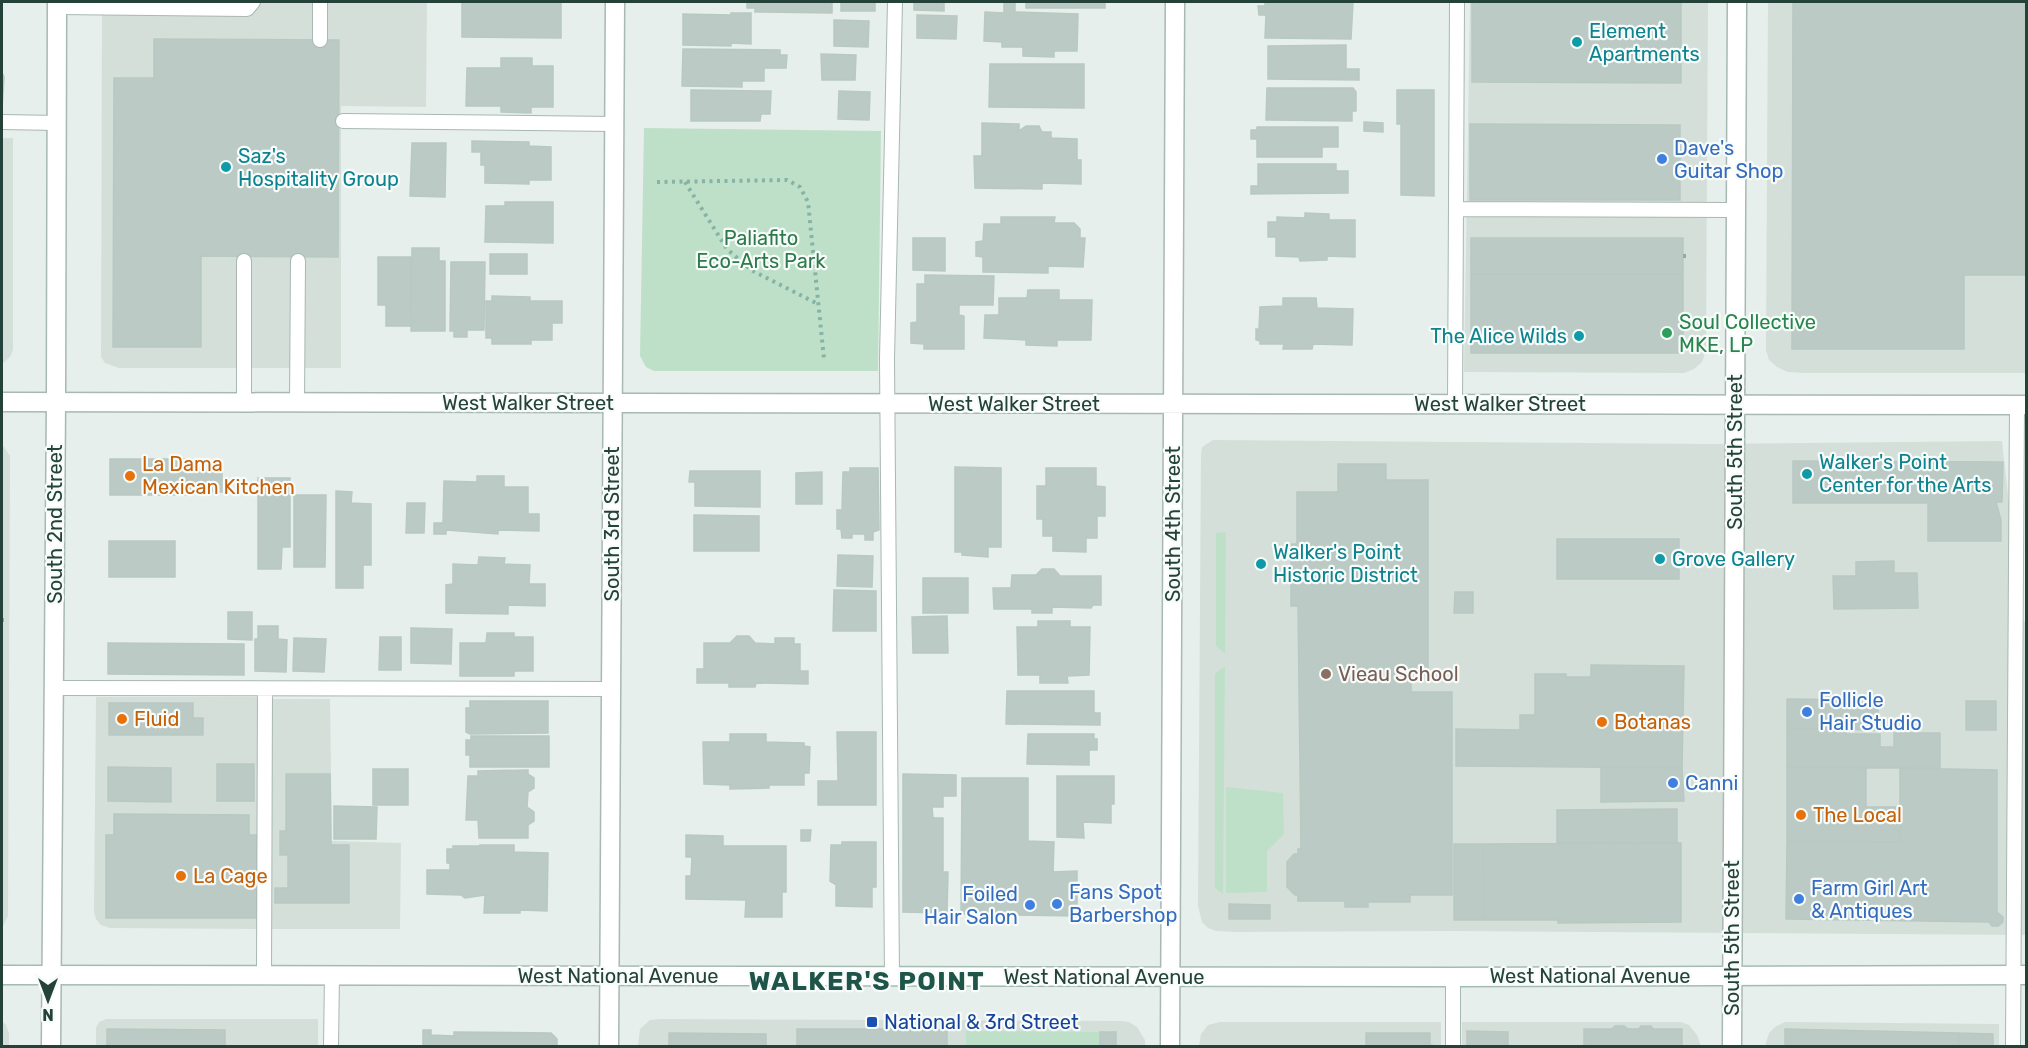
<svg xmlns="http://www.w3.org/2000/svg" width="2028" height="1048" font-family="Rubik,sans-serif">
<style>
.built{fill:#d4dfda}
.green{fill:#bfe0c8}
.building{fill:#bbcac4;stroke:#b8c9c2;stroke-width:1.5}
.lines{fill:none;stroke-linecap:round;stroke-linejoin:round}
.service-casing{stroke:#a8b8b2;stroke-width:16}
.minor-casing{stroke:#a8b8b2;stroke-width:21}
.tertiary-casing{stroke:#a8b8b2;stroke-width:21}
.secondary-casing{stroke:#a4bbb3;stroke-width:21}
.path{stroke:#86b3a5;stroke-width:4;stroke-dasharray:3 4.5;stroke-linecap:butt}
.service{stroke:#fff;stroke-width:14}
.minor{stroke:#fff;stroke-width:18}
.tertiary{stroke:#fff;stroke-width:18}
.secondary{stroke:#fff;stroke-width:18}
.culture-dot{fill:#0f9aa8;stroke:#f7fbf9;stroke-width:2}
.shop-dot{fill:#3f7fe0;stroke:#f7fbf9;stroke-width:2}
.leisure-dot{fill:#2e9e5b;stroke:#f7fbf9;stroke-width:2}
.food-dot{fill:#e8710a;stroke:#f7fbf9;stroke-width:2}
.education-dot{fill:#8d6e63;stroke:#f7fbf9;stroke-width:2}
.transit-dot{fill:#1a4fb4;stroke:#f7fbf9;stroke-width:2}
.labels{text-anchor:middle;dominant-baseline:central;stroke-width:4.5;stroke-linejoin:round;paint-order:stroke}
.culture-label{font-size:20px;fill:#0d838f;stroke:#f7fbf9;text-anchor:start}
.shop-label{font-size:20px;fill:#366cbe;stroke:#f7fbf9;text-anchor:start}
.park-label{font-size:20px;fill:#2d7a4b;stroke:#f7fbf9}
.leisure-label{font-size:20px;fill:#27864d;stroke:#f7fbf9;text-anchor:start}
.street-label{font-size:20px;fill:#24423a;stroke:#f7fbf9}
.food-label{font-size:20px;fill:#c56008;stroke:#f7fbf9;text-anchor:start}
.education-label{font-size:20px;fill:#785e54;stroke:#f7fbf9;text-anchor:start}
.transit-label{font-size:20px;fill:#164399;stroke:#f7fbf9;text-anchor:start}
.district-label{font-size:26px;font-weight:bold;letter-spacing:1.5px;fill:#1f5548;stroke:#f7fbf9}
</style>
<rect width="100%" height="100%" fill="#e6efeb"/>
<path class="built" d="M 102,2 L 427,2 L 426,107 L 341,106 L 341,368 L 119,368 L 105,363 L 101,357 Z
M 1470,2 L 1708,2 L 1706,351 L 1702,362 L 1694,369 L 1684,373 L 1464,372 Z
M 1768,2 L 2026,2 L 2026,373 L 1804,373 L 1788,372 L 1777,367 L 1769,360 L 1766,350 Z
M 2,138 L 13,138 L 13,350 L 10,357 L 2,364 Z
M 1213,440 L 1708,444 L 2002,441 L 2022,621 L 2026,621 L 2026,935 L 1453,931 L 1237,932 L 1216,931 L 1208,928 L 1202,922 L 1198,906 L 1201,454 L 1202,447 Z
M 2,444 L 10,456 L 8,916 L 2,928 Z
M 96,697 L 258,697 L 257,929 L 110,928 L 101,925 L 96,919 L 94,912 Z
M 272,699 L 330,699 L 332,841 L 401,843 L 400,929 L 271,929 Z
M 106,1019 L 318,1019 L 318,1046 L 96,1046 L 96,1028 L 99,1022 Z
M 660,1019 L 1120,1021 L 1129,1022 L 1137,1027 L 1145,1040 L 1145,1046 L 638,1046 L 640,1029 L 650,1020 Z
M 2,1021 L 6,1025 L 9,1033 L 9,1046 L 2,1046 Z
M 1220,1022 L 1441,1022 L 1441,1046 L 1199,1046 L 1201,1034 L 1208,1025 Z
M 1462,1022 L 1681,1022 L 1689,1025 L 1697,1035 L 1701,1046 L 1462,1046 Z
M 1785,1022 L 1999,1024 L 1999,1046 L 1765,1046 L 1769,1033 L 1775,1027 Z"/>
<path class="green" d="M 644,128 L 881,131 L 878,371 L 654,371 L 646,367 L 640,356 Z
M 1226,532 L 1225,654 L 1216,646 L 1216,533 Z
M 1225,666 L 1223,894 L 1215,888 L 1215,674 Z
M 1226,787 L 1283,793 L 1284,834 L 1267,851 L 1267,892 L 1226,893 Z
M 966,1031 L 1100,1032 L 1100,1046 L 966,1046 Z"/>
<path class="building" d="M 462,2 L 561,2 L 561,38 L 462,37 Z
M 747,2 L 832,2 L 832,13 L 755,12 L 755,8 L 747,8 Z
M 841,2 L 875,2 L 875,11 L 841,11 Z
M 914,2 L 944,2 L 944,11 L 914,10 Z
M 1004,2 L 1015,2 L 1015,12 L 1078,14 L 1077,51 L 1054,51 L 1054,57 L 1023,56 L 1023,47 L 1002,47 L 1002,42 L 984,41 L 985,12 L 1004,13 Z
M 1026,2 L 1105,2 L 1105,8 L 1026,8 Z
M 1265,2 L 1353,2 L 1351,39 L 1265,38 L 1266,15 L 1259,15 L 1258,6 L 1265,6 Z
M 1472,2 L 1681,2 L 1681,83 L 1472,82 Z
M 1793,2 L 2026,2 L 2026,275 L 1964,275 L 1964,349 L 1792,349 Z
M 731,13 L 751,13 L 751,44 L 731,43 L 731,46 L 683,45 L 683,14 L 731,15 Z
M 917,15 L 957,16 L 956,39 L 917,38 Z
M 834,20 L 869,21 L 868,47 L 834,46 Z
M 154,39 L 339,40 L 338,257 L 201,256 L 201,347 L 113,347 L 114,78 L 154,78 Z
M 1346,45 L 1346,69 L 1359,69 L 1359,80 L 1268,79 L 1268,46 Z
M 683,49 L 780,50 L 780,55 L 787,55 L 786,68 L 764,68 L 764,81 L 742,81 L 742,87 L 682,86 Z
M 821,54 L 856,55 L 855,80 L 822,80 Z
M 501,58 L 532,58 L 532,66 L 553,66 L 553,107 L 531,107 L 531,113 L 501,112 L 501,106 L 466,106 L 467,68 L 501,68 Z
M 990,64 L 1084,64 L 1084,108 L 989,107 Z
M 2,72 L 4,77 L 2,109 Z
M 1267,88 L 1353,88 L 1356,92 L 1356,111 L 1352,111 L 1352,121 L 1266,120 Z
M 691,90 L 771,91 L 770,114 L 761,114 L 760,121 L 691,121 Z
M 1397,90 L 1434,90 L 1434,196 L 1401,195 L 1401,124 L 1397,124 Z
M 839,91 L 870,92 L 869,120 L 838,119 Z
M 1364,122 L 1383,123 L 1383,132 L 1364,131 Z
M 982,123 L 1019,124 L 1019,131 L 1026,126 L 1039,126 L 1042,132 L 1051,132 L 1051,138 L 1077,139 L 1077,160 L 1081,160 L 1081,184 L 1042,183 L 1042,189 L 975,188 L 974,156 L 982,156 Z
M 1470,124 L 1680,125 L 1680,200 L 1470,200 Z
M 1257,127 L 1338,127 L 1338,147 L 1322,147 L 1322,157 L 1257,157 L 1257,139 L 1251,139 L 1251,130 L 1257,130 Z
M 472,141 L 529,142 L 529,146 L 551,147 L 551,180 L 529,180 L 529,184 L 485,183 L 485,165 L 481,165 L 481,152 L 472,152 Z
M 412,143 L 446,143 L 445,197 L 410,196 Z
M 1258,164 L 1336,164 L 1336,171 L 1348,171 L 1348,193 L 1251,194 L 1251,186 L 1258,186 Z
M 505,202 L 553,202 L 553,243 L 485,242 L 486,206 L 505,206 Z
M 1305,213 L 1329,214 L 1329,220 L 1355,220 L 1355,257 L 1327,256 L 1327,260 L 1300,261 L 1299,257 L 1276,256 L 1276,237 L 1268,237 L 1268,222 L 1277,222 L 1277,217 L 1305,218 Z
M 1001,217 L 1055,217 L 1054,223 L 1074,223 L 1080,229 L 1080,238 L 1085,238 L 1083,267 L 1048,266 L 1048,273 L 983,272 L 983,257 L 976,256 L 976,242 L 983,241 L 984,224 L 1001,224 Z
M 913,238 L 945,238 L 945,271 L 913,270 Z
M 1471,238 L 1683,238 L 1683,274 L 1471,274 Z
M 412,248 L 439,248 L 439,261 L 445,261 L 445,331 L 411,331 Z
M 490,254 L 527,254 L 527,274 L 490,274 Z
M 378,257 L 411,257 L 411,326 L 386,326 L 386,305 L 378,305 Z
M 451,262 L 485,262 L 484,330 L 467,330 L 467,337 L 454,337 L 454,331 L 450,331 Z
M 1471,274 L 1683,274 L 1683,353 L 1471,353 Z
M 925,275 L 994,276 L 993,305 L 959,305 L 959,315 L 964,316 L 964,349 L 924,349 L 924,344 L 911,343 L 911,323 L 917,322 L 917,284 L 925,284 Z
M 1028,290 L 1059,290 L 1059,300 L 1092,300 L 1091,340 L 1057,340 L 1057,346 L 1026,345 L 1026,340 L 984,338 L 985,315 L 999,315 L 999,298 L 1027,298 Z
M 492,296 L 530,297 L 530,301 L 562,301 L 562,323 L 552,323 L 552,340 L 531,340 L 531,344 L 492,344 L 492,338 L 486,338 L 486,301 L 492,301 Z
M 1283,298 L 1316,298 L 1317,308 L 1353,309 L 1352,345 L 1313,344 L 1312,349 L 1283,349 L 1284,344 L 1260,344 L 1260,341 L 1256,340 L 1256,329 L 1259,329 L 1260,307 L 1283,306 Z
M 110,459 L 185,459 L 185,462 L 222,462 L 222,492 L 186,492 L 186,495 L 110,495 Z
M 1793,461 L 2003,462 L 2002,502 L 1996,502 L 2001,520 L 2001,541 L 1928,541 L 1928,503 L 1793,503 Z
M 1338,464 L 1386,464 L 1386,480 L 1428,480 L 1428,672 L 1411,672 L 1411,692 L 1452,692 L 1452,895 L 1410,895 L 1410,902 L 1368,902 L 1368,907 L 1345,907 L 1345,901 L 1298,901 L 1298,895 L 1295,895 L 1287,887 L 1287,862 L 1294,854 L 1298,854 L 1298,849 L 1301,849 L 1298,606 L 1291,606 L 1291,544 L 1297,544 L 1297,492 L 1338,492 Z
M 955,467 L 1001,468 L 1001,547 L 988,547 L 988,557 L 962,555 L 962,552 L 955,552 Z
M 850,468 L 878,468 L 879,530 L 873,532 L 873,540 L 865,540 L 865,534 L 852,534 L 852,538 L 842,538 L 841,529 L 837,529 L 837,510 L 842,510 L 843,472 L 850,472 Z
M 1046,468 L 1096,468 L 1096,486 L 1105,487 L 1105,516 L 1097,516 L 1097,538 L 1086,538 L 1086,552 L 1053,551 L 1053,536 L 1043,536 L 1043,519 L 1037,519 L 1037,486 L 1046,486 Z
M 690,471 L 760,471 L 760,507 L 695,506 L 695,482 L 689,482 Z
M 822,472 L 822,504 L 796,504 L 796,473 Z
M 477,476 L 504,476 L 504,487 L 528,487 L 528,514 L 539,514 L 539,531 L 498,530 L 498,534 L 446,530 L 446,534 L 434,534 L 434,523 L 443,523 L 444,481 L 477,482 Z
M 258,478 L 290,478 L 290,547 L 282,547 L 281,569 L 258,569 Z
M 336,491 L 352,492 L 351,503 L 371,504 L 371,565 L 363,565 L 363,588 L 336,588 Z
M 294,495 L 326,495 L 325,567 L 294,567 Z
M 407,503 L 425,503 L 424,533 L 406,533 Z
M 694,515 L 759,516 L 759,551 L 694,551 Z
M 1557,539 L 1679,539 L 1679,579 L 1557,579 Z
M 109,541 L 175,541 L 175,577 L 109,577 Z
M 838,555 L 873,556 L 872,587 L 837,586 Z
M 479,557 L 505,558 L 504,564 L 530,565 L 529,584 L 545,584 L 545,606 L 508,605 L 508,614 L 446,613 L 446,585 L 453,584 L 453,564 L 478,565 Z
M 1894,561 L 1894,573 L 1917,573 L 1918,608 L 1834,609 L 1833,576 L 1856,576 L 1856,562 Z
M 1042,569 L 1054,569 L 1060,576 L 1101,576 L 1101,605 L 1093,605 L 1091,608 L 1052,607 L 1052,613 L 1032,613 L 1032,609 L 994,609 L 993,588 L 1011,588 L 1012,575 L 1036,575 Z
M 923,578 L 968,578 L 968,613 L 923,613 Z
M 834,590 L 876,591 L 876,631 L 833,631 Z
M 1455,592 L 1473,592 L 1473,613 L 1454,613 Z
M 228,612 L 252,612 L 252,640 L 228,639 Z
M 947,616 L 948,653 L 913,653 L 912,617 Z
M 1038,621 L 1070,621 L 1070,627 L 1090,627 L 1089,675 L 1067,676 L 1068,683 L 1040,683 L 1040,675 L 1018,675 L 1017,627 L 1038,627 Z
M 258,626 L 278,626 L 278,639 L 287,640 L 286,672 L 255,671 L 255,639 L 258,639 Z
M 411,628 L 452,629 L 451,664 L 411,663 Z
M 487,633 L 514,633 L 514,637 L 533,637 L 533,671 L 514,671 L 514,676 L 460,676 L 460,643 L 486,643 Z
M 737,636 L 749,636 L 755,643 L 775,644 L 775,638 L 794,638 L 794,644 L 800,644 L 800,671 L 808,671 L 808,684 L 756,683 L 755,687 L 729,687 L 729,683 L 697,683 L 697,669 L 704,669 L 704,643 L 730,643 Z
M 380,637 L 401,637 L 401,670 L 379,670 Z
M 294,638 L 326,639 L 324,672 L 293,671 Z
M 108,643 L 244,644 L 244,675 L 108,674 Z
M 1591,665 L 1684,666 L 1682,768 L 1456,766 L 1456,729 L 1520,730 L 1520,715 L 1535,715 L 1535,674 L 1566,674 L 1566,677 L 1591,677 Z
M 1007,691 L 1094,691 L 1094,713 L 1100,713 L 1100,725 L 1006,724 Z
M 1787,699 L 1878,700 L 1878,730 L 1787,728 Z
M 470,701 L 548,701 L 548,733 L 470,734 L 466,732 L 466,708 L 470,708 Z
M 1966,701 L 1996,701 L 1996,730 L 1966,730 Z
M 109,703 L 193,703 L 193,718 L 203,718 L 203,735 L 109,735 Z
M 1787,728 L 1846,729 L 1846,734 L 1880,734 L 1880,747 L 1894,747 L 1894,733 L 1940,733 L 1940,768 L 1787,767 Z
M 837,732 L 876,732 L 876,805 L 818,805 L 818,781 L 838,781 Z
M 730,734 L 766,734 L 766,742 L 804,743 L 804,746 L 810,747 L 809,773 L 804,773 L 804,785 L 769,785 L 769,788 L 730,789 L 730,785 L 704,784 L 703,742 L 730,742 Z
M 1028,734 L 1094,734 L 1094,739 L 1097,739 L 1097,750 L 1089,750 L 1089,765 L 1027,764 Z
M 471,736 L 549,736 L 549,767 L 470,767 L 470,755 L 466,755 L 466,740 L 471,740 Z
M 217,764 L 254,764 L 254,801 L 217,801 Z
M 108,767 L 171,768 L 171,802 L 108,801 Z
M 1601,767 L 1682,768 L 1684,801 L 1601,802 Z
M 1787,767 L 1866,768 L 1866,807 L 1901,807 L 1900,842 L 1787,841 Z
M 1900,768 L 1997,770 L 1997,912 L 2003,917 L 2003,922 L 1998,926 L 1992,926 L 1989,922 L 1786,919 L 1787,841 L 1900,842 Z
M 373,769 L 408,769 L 408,805 L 373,805 Z
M 528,770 L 528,774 L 534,778 L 534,788 L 528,792 L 527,807 L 534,812 L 534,821 L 528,825 L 528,838 L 479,838 L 478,820 L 466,820 L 468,776 L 478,776 L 478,771 Z
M 286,774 L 330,774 L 331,845 L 349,845 L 349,903 L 275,903 L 275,888 L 288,888 L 288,855 L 280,855 L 280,831 L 286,831 Z
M 903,774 L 956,775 L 956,796 L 943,796 L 943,807 L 932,807 L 933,818 L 943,818 L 943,872 L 948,872 L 947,913 L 903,912 Z
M 1057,776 L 1114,776 L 1114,804 L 1111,804 L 1111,823 L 1083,822 L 1084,838 L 1057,837 Z
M 962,778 L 1028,778 L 1028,841 L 1054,842 L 1053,872 L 1077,871 L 1077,916 L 961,914 Z
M 334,806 L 377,807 L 376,839 L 334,839 Z
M 1677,809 L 1677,843 L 1557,843 L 1557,810 Z
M 114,814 L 249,815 L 249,835 L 257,835 L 257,918 L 106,918 L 106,835 L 114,835 Z
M 801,830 L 811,830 L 810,841 L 801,841 Z
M 686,835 L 723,836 L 723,846 L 786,846 L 786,892 L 782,892 L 782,917 L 745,917 L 746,900 L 686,899 L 686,876 L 691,876 L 692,857 L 686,857 Z
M 842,842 L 876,842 L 876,887 L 872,887 L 872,907 L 836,906 L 836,885 L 830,881 L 831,845 L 842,845 Z
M 1681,843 L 1681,922 L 1558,923 L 1558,920 L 1484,920 L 1483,844 Z
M 1454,844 L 1483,844 L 1484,920 L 1454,920 Z
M 480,845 L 514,845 L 514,852 L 548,853 L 547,911 L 520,910 L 520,913 L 484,913 L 485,895 L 465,898 L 461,895 L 427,894 L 427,870 L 450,870 L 450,863 L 447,863 L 447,849 L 453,849 L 453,846 L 480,846 Z
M 1229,904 L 1270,905 L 1270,919 L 1229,919 Z
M 1615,1026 L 1624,1026 L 1628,1029 L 1639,1029 L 1641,1026 L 1651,1026 L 1653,1029 L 1682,1029 L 1682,1046 L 1584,1046 L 1584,1029 L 1612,1029 Z
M 107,1029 L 225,1030 L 225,1046 L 107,1046 Z
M 797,1029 L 947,1029 L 947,1046 L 797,1046 Z
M 1785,1029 L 1959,1033 L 1959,1046 L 1785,1046 Z
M 423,1030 L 431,1030 L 431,1035 L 454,1036 L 454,1032 L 551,1033 L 557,1039 L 557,1046 L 423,1046 Z
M 1467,1031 L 1508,1032 L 1508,1046 L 1467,1046 Z
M 1100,1032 L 1116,1032 L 1116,1046 L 1100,1046 Z
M 669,1033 L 766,1034 L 766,1046 L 669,1046 Z
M 1366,1033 L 1430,1033 L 1430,1045 L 1437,1046 L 1366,1046 Z
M 1959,1033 L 1993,1034 L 1993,1046 L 1959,1046 Z"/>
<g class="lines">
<g class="service-casing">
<path id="service" d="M 57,7 L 247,9 L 253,2
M 320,40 L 320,2
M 343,121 L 614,124
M 2,122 L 57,123
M 1456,209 L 1736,210
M 244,261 L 244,403
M 297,403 L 298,261
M 1455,404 L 1457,2
M 53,688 L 611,689
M 264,975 L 265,689
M 892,977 L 887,359 L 895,2
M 331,1046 L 332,975
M 1453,1046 L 1453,977
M 2013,1046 L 2017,405"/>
</g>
<g class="minor-casing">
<path id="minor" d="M 2,402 L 2026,405
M 609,1046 L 615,2
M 1170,1046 L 1175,2"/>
</g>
<g class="tertiary-casing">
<path id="tertiary" d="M 51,1046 L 56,402 L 57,2
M 1732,1046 L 1737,2"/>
</g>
<g class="secondary-casing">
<path id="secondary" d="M 2,975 L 1453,977 L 2026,975"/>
</g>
<path class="path" d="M 657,182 L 787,180 L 800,187 L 808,202 L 824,359
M 685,182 L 727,249 L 751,270 L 818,304
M 1683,256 L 1688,256
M 2,620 L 4,620"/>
<use href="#service" class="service"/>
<use href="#minor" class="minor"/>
<use href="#tertiary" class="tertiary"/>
<use href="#secondary" class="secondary"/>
</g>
<g class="culture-dot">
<circle cx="1577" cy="42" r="6"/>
<circle cx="226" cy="167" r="6"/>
<circle cx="1579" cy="336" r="6"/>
<circle cx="1807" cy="474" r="6"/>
<circle cx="1660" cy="559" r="6"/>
<circle cx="1261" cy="564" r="6"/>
</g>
<g class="shop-dot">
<circle cx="1662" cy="159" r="6"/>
<circle cx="1807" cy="712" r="6"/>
<circle cx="1673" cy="783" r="6"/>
<circle cx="1799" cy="899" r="6"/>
<circle cx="1057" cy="904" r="6"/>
<circle cx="1030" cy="905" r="6"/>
</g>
<circle class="leisure-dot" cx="1667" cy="333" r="6"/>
<g class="food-dot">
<circle cx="130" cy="476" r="6"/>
<circle cx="122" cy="719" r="6"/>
<circle cx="1602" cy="722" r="6"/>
<circle cx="1801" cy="815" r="6"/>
<circle cx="181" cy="876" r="6"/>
</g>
<circle class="education-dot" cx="1326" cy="674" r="6"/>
<rect class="transit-dot" x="866" y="1016" width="12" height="12" rx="3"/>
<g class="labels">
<g class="culture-label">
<text x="1589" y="31">Element<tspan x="1589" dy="23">Apartments</tspan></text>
<text x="238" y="156">Saz's<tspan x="238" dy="23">Hospitality Group</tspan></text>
<text x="1567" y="336" text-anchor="end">The Alice Wilds</text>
<text x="1819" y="462">Walker's Point<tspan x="1819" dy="23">Center for the Arts</tspan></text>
<text x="1273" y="552">Walker's Point<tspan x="1273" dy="23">Historic District</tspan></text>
<text x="1672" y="559">Grove Gallery</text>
</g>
<g class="shop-label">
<text x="1674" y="148">Dave's<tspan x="1674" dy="23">Guitar Shop</tspan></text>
<text x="1819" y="700">Follicle<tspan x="1819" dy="23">Hair Studio</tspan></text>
<text x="1685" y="783">Canni</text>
<text x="1811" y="888">Farm Girl Art<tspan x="1811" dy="23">&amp; Antiques</tspan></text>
<text x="1069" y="892">Fans Spot<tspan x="1069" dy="23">Barbershop</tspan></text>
<text x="1018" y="894" text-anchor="end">Foiled<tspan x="1018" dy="23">Hair Salon</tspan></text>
</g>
<g class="park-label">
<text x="761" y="238">Paliafito<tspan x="761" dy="23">Eco-Arts Park</tspan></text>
</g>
<g class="leisure-label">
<text x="1679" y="322">Soul Collective<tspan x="1679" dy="23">MKE, LP</tspan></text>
</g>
<g class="street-label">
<text x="528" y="403">West Walker Street</text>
<text x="1014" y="404">West Walker Street</text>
<text x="1500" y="404">West Walker Street</text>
<text transform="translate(1735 452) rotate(-90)">South 5th Street</text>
<text transform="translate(55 524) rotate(-90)">South 2nd Street</text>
<text transform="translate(612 524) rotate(-90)">South 3rd Street</text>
<text transform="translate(1173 524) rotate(-90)">South 4th Street</text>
<text transform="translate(1732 938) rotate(-90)">South 5th Street</text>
<text x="618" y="976">West National Avenue</text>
<text x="1590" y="976">West National Avenue</text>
<text x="1104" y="977">West National Avenue</text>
</g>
<g class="food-label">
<text x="142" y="464">La Dama<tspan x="142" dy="23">Mexican Kitchen</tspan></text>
<text x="134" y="719">Fluid</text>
<text x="1614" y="722">Botanas</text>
<text x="1813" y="815">The Local</text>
<text x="193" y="876">La Cage</text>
</g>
<g class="education-label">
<text x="1338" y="674">Vieau School</text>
</g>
<g class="transit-label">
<text x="884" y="1022">National &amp; 3rd Street</text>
</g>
<g class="district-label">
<text x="867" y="981">WALKER'S POINT</text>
</g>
</g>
<rect width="2028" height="1048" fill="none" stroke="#24423a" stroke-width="6"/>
<g transform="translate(48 1000) rotate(180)" stroke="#f7fbf9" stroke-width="4.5" paint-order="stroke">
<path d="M0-4.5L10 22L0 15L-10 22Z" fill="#24423a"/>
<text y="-9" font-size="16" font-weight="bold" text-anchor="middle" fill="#24423a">N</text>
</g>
</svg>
